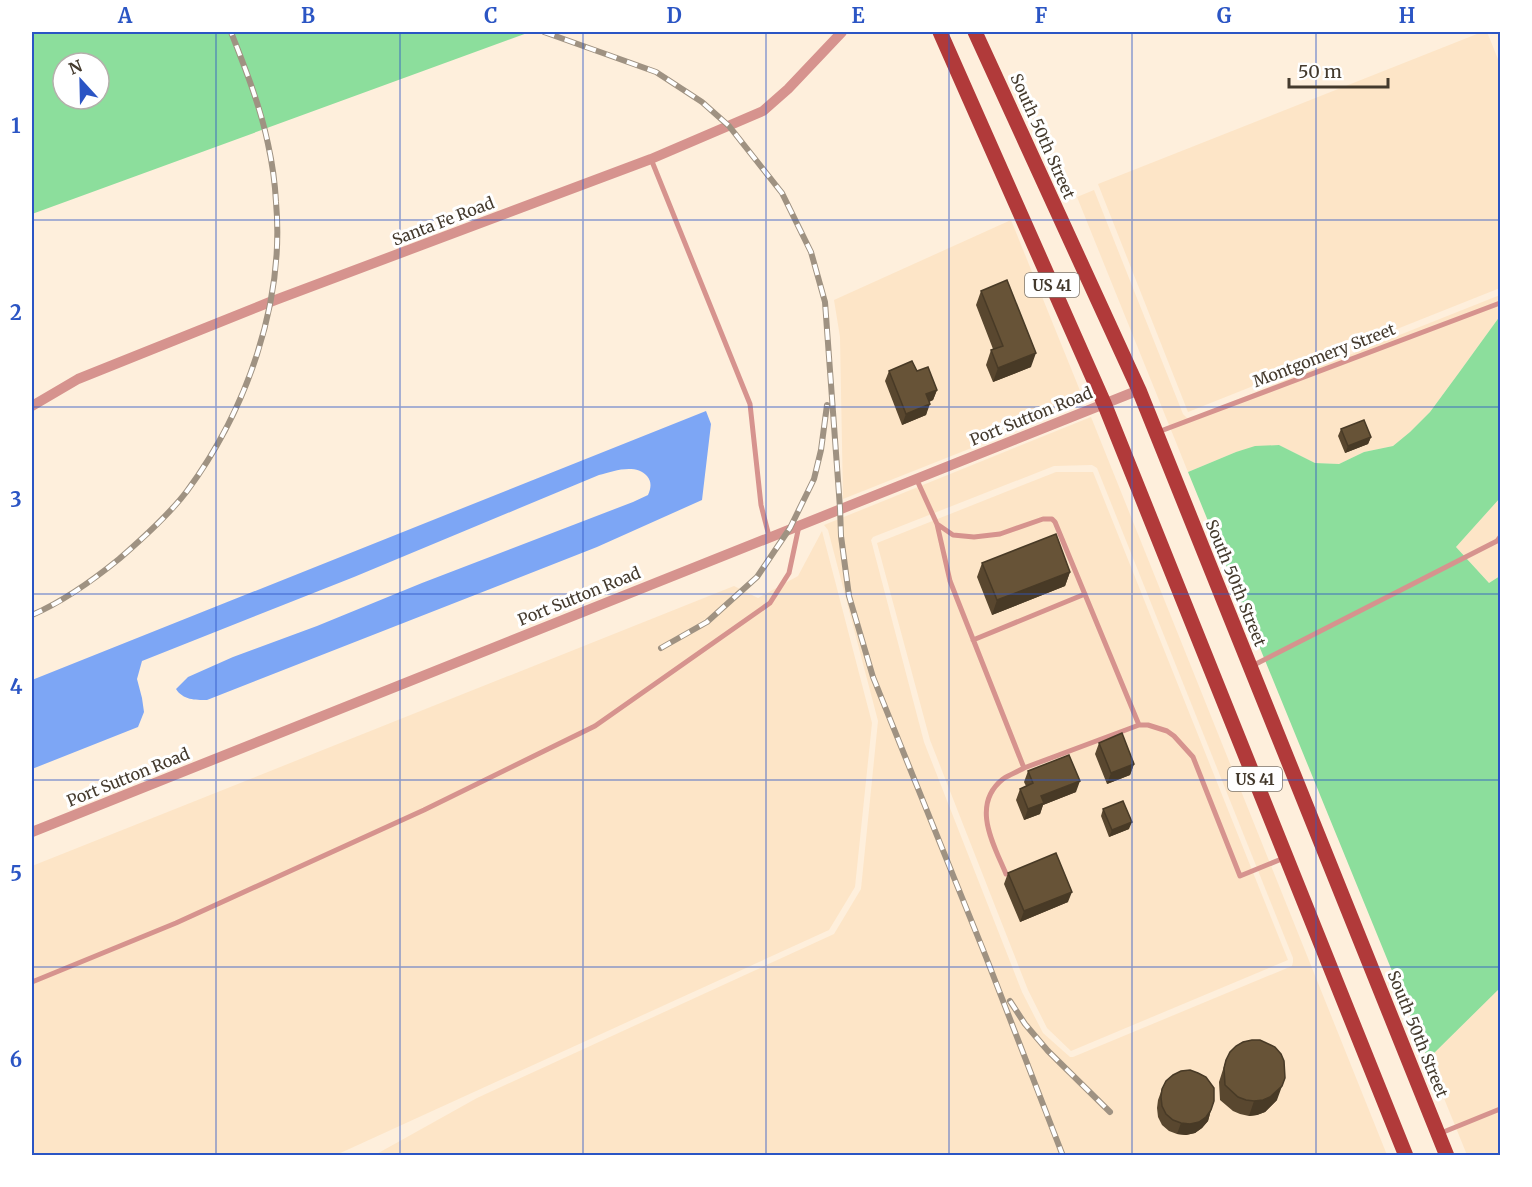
<svg xmlns="http://www.w3.org/2000/svg" width="1532" height="1187" font-family="Merriweather,serif">
<style>
.built{fill:#fde5c7;fill-rule:evenodd}
.green{fill:#8cde9c;fill-rule:evenodd}
.water{fill:#7da6f5}
.lines{fill:none;stroke-linecap:round;stroke-linejoin:round}
.lane{stroke:#d6938e;stroke-width:5}
.street{stroke:#d6938e;stroke-width:10}
.primary{stroke:#b13a3a;stroke-width:15}
.rail-casing{stroke:#9f9282;stroke-width:6}
.rail{stroke:#fff;stroke-width:4;stroke-dasharray:11;stroke-linecap:butt}
.wall{fill:#59472f}
.shaded-wall{fill:#483a26}
.building{fill:#675337;stroke:#483a26;stroke-width:1.5}
.grid{fill:none;stroke:#2b55c4;stroke-width:1.5;stroke-opacity:0.55}
.labels{text-anchor:middle;dominant-baseline:central;stroke-width:6;stroke-linejoin:round;paint-order:stroke}
.shield{fill:#fff;stroke:#7c756c;stroke-width:1.5}
.shield-label{font-size:15px;font-weight:bold;fill:#443a2d}
.street-label{font-size:16px;fill:#443a2d;stroke:#fff}
.neatline{fill:none;stroke:#2b55c4;stroke-width:2}
.grid-label{font-size:20px;text-anchor:middle;font-weight:bold;fill:#2b55c4}
</style>
<rect width="100%" height="100%" fill="#feefdc"/>
<path class="built" d="M 1482,32 L 1487,32 L 1500,64 L 1500,288 L 1188,412 L 1098,184 Z
M 1094,190 L 1183,414 L 1187,418 L 1191,418 L 1500,295 L 1500,316 L 1458,374 L 1430,412 L 1410,432 L 1393,446 L 1364,452 L 1339,464 L 1315,463 L 1279,445 L 1236,452 L 1188,472 L 1077,197 Z
M 1011,220 L 1085,403 L 843,499 L 840,337 L 834,300 Z
M 1091,417 L 1387,1155 L 373,1156 L 477,1098 L 834,934 L 861,889 L 878,721 L 828,530 L 824,525 ZM 1092,465 L 1097,468 L 1293,958 L 1293,962 L 1292,966 L 1073,1057 L 1070,1057 L 1043,1033 L 1022,992 L 924,742 L 871,540 L 873,537 L 1054,466 Z
M 1056,472 L 1093,472 L 1288,960 L 1071,1051 L 1047,1028 L 1028,990 L 930,740 L 877,543 Z
M 1500,498 L 1500,576 L 1489,583 L 1456,547 Z
M 822,531 L 872,723 L 855,887 L 829,930 L 336,1155 L 32,1156 L 32,866 L 734,586 L 758,598 L 798,576 Z
M 1500,988 L 1500,1155 L 1467,1155 L 1428,1059 Z"/>
<path class="green" d="M 32,32 L 530,32 L 32,214 ZM 63,63 L 99,63 L 99,99 L 63,99 Z
M 1500,310 L 1500,498 L 1456,547 L 1489,583 L 1500,576 L 1500,988 L 1428,1059 L 1188,472 L 1236,452 L 1255,446 L 1279,445 L 1315,463 L 1339,464 L 1364,452 L 1393,446 L 1410,432 L 1430,412 L 1458,374 L 1500,316 Z"/>
<path class="water" d="M 706,411 L 711,424 L 702,500 L 597,547 L 207,700 C 195,700 183,700 176,689 L 188,677 L 233,657 L 317,626 L 422,583 L 633,502 L 648,495 C 651,488 652,482 647,476 C 636,463 613,471 599,475 L 354,577 L 142,661 L 137,679 L 142,698 L 144,712 L 138,727 L 32,769 L 32,680 Z"/>
<g class="lines">
<path class="lane" d="M 651,159 L 750,404 L 761,505 L 769,536
M 1158,432 L 1500,303
M 916,478 L 937,524 L 953,535 L 974,537 L 1000,534 L 1043,519 L 1052,519 L 1055,522 L 1139,725 L 1148,725 L 1167,731 L 1174,736 L 1193,757 L 1240,876 L 1284,858
M 937,524 L 950,581 L 1024,768 L 1139,725
M 973,640 L 1085,594
M 1252,666 L 1497,541 L 1500,537
M 1006,874 C 994,845 970,805 1003,779 C 1009,775 1017,772 1024,768
M 32,982 L 176,923 L 424,810 L 595,726 L 770,603 L 789,573 L 799,526
M 1441,1133 L 1500,1109"/>
<path class="street" d="M 32,406 L 78,379 L 270,302 L 651,159 L 763,111 L 788,89 L 842,32
M 32,832 L 1139,390"/>
<path class="primary" d="M 940,32 L 1104,403 L 1406,1156
M 975,32 L 1139,390 L 1447,1156"/>
<g class="rail-casing">
<path id="rail" d="M 544,32 L 656,72 L 702,102 L 729,126 L 782,193 L 811,252 L 825,302 L 840,508 L 841,536 L 849,596 L 873,677 L 986,957 L 1063,1156
M 32,615 C 64,601 92,581 119,559 C 142,539 169,515 187,491 C 246,411 285,303 276,202 C 275,183 272,162 268,144 C 260,105 245,68 231,32
M 661,648 L 707,622 L 757,577 L 790,528 L 814,479 L 821,450 L 827,405
M 1010,1001 L 1025,1024 L 1048,1051 L 1110,1112"/>
</g>
<use href="#rail" class="rail"/>
</g>
<path class="wall" d="M 981,291 L 1031,367 L 993,382 L 986,365 L 991,350 L 993,349 L 976,305 Z
M 889,371 L 917,371 L 937,390 L 933,400 L 929,402 L 926,415 L 902,425 L 885,381 Z
M 1341,429 L 1371,437 L 1368,444 L 1345,453 L 1338,436 Z
M 982,563 L 1070,572 L 1065,586 L 992,615 L 977,577 Z
M 1099,743 L 1134,764 L 1130,775 L 1107,784 L 1095,754 Z
M 1028,771 L 1076,792 L 1043,805 L 1040,814 L 1024,820 L 1016,800 L 1020,789 L 1026,786 L 1024,782 Z
M 1103,809 L 1129,829 L 1109,837 L 1101,816 Z
M 1008,873 L 1068,902 L 1020,922 L 1004,884 Z
M 1226,1060 L 1277,1100 L 1265,1112 L 1257,1115 L 1249,1116 L 1240,1114 L 1233,1111 L 1220,1100 L 1219,1082 Z
M 1162,1089 L 1211,1110 L 1208,1121 L 1202,1128 L 1195,1133 L 1186,1135 L 1177,1134 L 1169,1131 L 1162,1125 L 1158,1117 L 1157,1108 L 1158,1100 Z"/>
<path class="shaded-wall" d="M 1036,353 L 1031,367 L 993,382 L 998,368 Z
M 937,390 L 933,400 L 922,405 L 926,394 Z
M 930,404 L 926,415 L 902,425 L 906,414 Z
M 1371,437 L 1368,444 L 1345,453 L 1348,446 Z
M 1070,572 L 1065,586 L 992,615 L 997,600 Z
M 1134,764 L 1130,775 L 1107,784 L 1111,773 Z
M 1080,781 L 1076,792 L 1043,805 L 1040,814 L 1024,820 L 1028,809 L 1041,796 Z
M 1132,822 L 1129,829 L 1109,837 L 1112,830 Z
M 1072,892 L 1068,902 L 1020,922 L 1024,911 Z
M 1285,1078 L 1277,1100 L 1265,1112 L 1257,1115 L 1249,1116 L 1254,1101 Z
M 1211,1110 L 1208,1121 L 1202,1128 L 1195,1133 L 1186,1135 L 1177,1134 L 1181,1123 Z"/>
<path class="building" d="M 1007,280 L 1036,353 L 998,368 L 991,350 L 1003,346 L 981,291 Z
M 912,361 L 917,371 L 928,367 L 937,390 L 926,394 L 930,404 L 906,414 L 889,371 Z
M 1364,420 L 1371,437 L 1348,446 L 1341,429 Z
M 1056,534 L 1070,572 L 997,600 L 982,563 Z
M 1122,733 L 1134,764 L 1111,773 L 1099,743 Z
M 1069,755 L 1080,781 L 1041,796 L 1044,803 L 1028,809 L 1020,789 L 1033,783 L 1028,771 Z
M 1123,801 L 1132,822 L 1112,830 L 1103,809 Z
M 1056,853 L 1072,892 L 1024,911 L 1008,873 Z
M 1252,1040 L 1260,1040 L 1275,1047 L 1281,1054 L 1284,1061 L 1285,1078 L 1282,1086 L 1270,1097 L 1263,1100 L 1254,1101 L 1246,1100 L 1238,1097 L 1225,1085 L 1224,1068 L 1226,1060 L 1230,1052 L 1236,1046 L 1243,1042 Z
M 1190,1070 L 1198,1073 L 1206,1077 L 1214,1088 L 1214,1101 L 1211,1110 L 1206,1117 L 1199,1122 L 1190,1124 L 1181,1123 L 1173,1120 L 1166,1114 L 1162,1106 L 1161,1097 L 1162,1089 L 1166,1081 L 1173,1075 L 1181,1071 Z"/>
<path class="grid" d="M 216,32 L 216,1156M 400,32 L 400,1156M 583,32 L 583,1156M 766,32 L 766,1156M 949,32 L 949,1156M 1132,32 L 1132,1156M 1316,32 L 1316,1156M 32,220 L 1500,220M 32,407 L 1500,407M 32,594 L 1500,594M 32,780 L 1500,780M 32,967 L 1500,967"/>
<g class="labels">
<g class="shield">
<rect x="1025" y="273" width="54" height="24" rx="4.5"/>
<rect x="1228" y="767" width="54" height="24" rx="4.5"/>
</g>
<g class="shield-label">
<text x="1052" y="285">US 41</text>
<text x="1255" y="779">US 41</text>
</g>
<g class="street-label">
<text transform="translate(1043 136) rotate(66)">South 50th Street</text>
<text transform="translate(443 221) rotate(-21)">Santa Fe Road</text>
<text transform="translate(1324 355) rotate(-21)">Montgomery Street</text>
<text transform="translate(1031 416) rotate(-22)">Port Sutton Road</text>
<text transform="translate(1236 583) rotate(68)">South 50th Street</text>
<text transform="translate(579 596) rotate(-22)">Port Sutton Road</text>
<text transform="translate(128 777) rotate(-22)">Port Sutton Road</text>
<text transform="translate(1418 1034) rotate(68)">South 50th Street</text>
</g>
</g>
<rect width="1532" height="1187" fill="none" stroke="#ffffff" stroke-width="66"/>
<g transform="translate(81 81) rotate(338)"><circle r="28" fill="#ffffff" stroke="#b4b0ab" stroke-width="1.5"/>
<path d="M0-4.5L10 22L0 15L-10 22Z" fill="#2b55c4"/>
<text y="-9" font-size="16" font-weight="bold" text-anchor="middle" fill="#443a2d">N</text>
</g>
<path d="M1289 78v9h99v-9" fill="none" stroke="#443a2d" stroke-width="3"/>
<text x="1298" y="78" font-size="18" fill="#443a2d" stroke="#ffffff" stroke-width="4.5" paint-order="stroke">50 m</text>
<rect x="33" y="33" width="1466" height="1121" class="neatline"/>
<g class="grid-label">
<text x="125" y="23">A</text>
<text x="308" y="23">B</text>
<text x="491" y="23">C</text>
<text x="674" y="23">D</text>
<text x="858" y="23">E</text>
<text x="1041" y="23">F</text>
<text x="1224" y="23">G</text>
<text x="1407" y="23">H</text>
<text x="16" y="133">1</text>
<text x="16" y="320">2</text>
<text x="16" y="507">3</text>
<text x="16" y="694">4</text>
<text x="16" y="881">5</text>
<text x="16" y="1067">6</text>
</g>
</svg>
